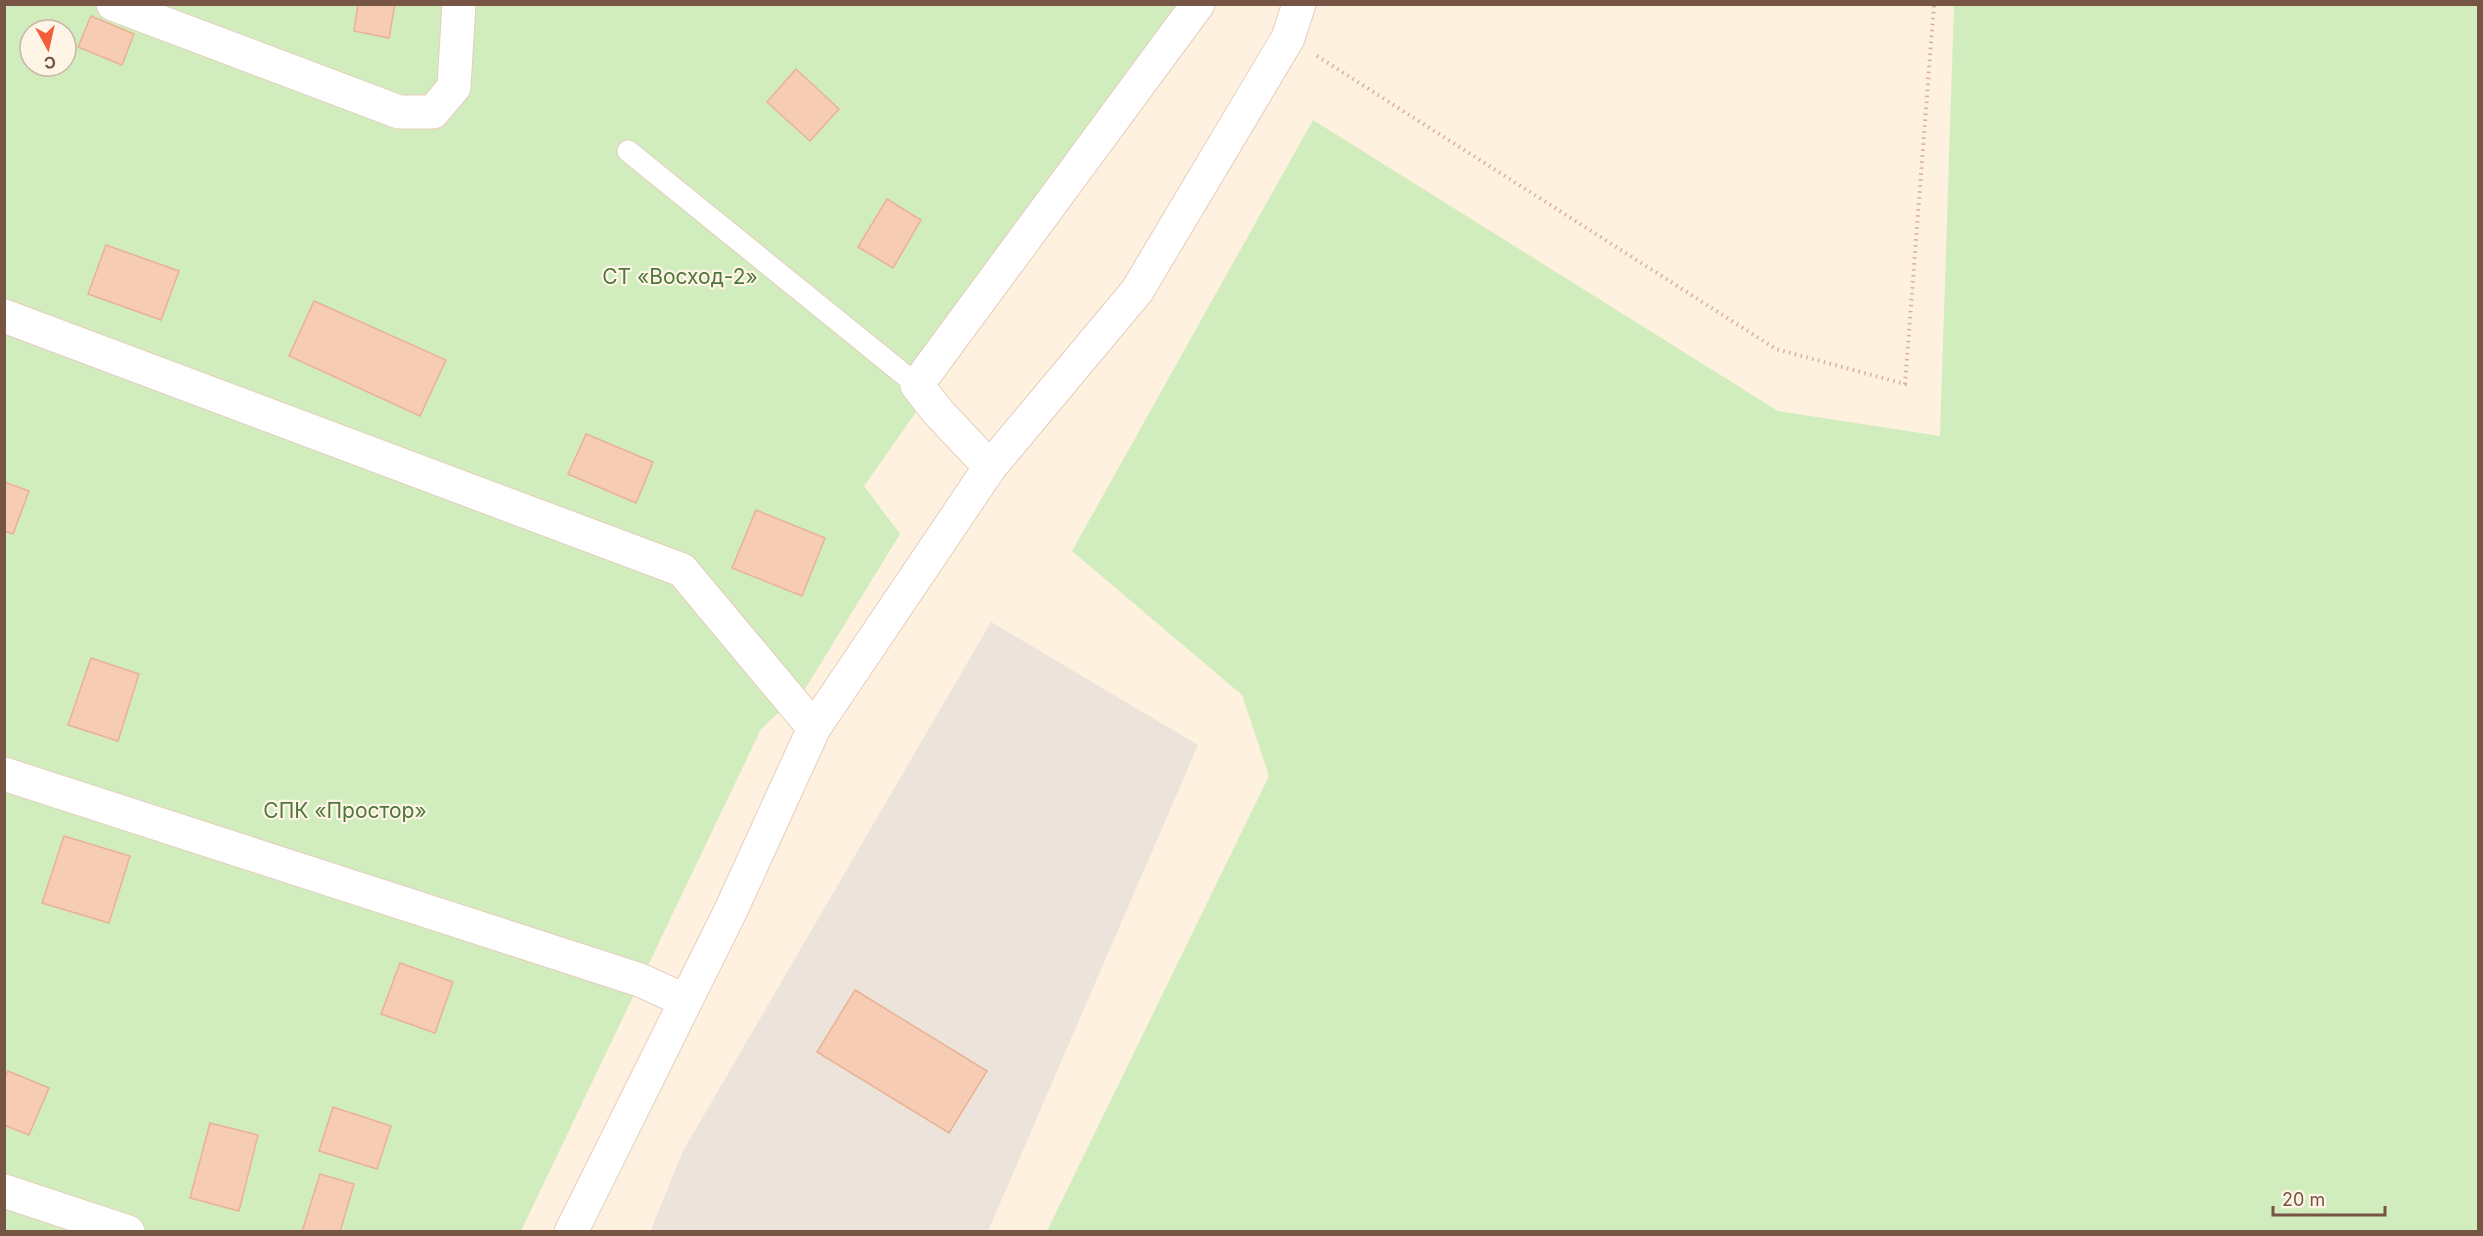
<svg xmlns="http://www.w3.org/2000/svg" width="2483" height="1236" font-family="Inter,sans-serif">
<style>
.industrial{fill:#ece3db}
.green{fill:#d1ecbd;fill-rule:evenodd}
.building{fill:#f6ccb4;stroke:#eab293;stroke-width:1.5}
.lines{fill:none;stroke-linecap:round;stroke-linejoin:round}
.service-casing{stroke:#e5cebd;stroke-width:23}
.minor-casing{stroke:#e5cebd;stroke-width:35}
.path{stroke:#dab098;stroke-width:4;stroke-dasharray:1.5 4.5;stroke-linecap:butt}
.service{stroke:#fff;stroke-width:21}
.minor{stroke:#fff;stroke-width:33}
.labels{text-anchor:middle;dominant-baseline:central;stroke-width:4.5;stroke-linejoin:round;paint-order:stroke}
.park-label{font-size:21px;fill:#4d7839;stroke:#fff5e7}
</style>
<rect width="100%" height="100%" fill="#fef1df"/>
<path class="industrial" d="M 991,622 L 1198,745 L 988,1231 L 650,1232 L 683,1151 Z"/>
<path class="green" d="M 5,5 L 1203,5 L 864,486 L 900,534 L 805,689 L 761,729 L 521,1231 L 5,1232 ZM 30,30 L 66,30 L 66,66 L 30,66 Z
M 1954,5 L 2478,5 L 2478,1231 L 1047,1231 L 1269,776 L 1242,695 L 1072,551 L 1313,120 L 1778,411 L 1940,436 Z"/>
<path class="building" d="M 358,4 L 395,4 L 389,38 L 354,31 Z
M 91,16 L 134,34 L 122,65 L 78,47 Z
M 796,69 L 839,109 L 810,141 L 767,102 Z
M 887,199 L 921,220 L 893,268 L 858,247 Z
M 106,245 L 179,271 L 161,320 L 88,294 Z
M 314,301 L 446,360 L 420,416 L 289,356 Z
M 586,434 L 653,462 L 636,503 L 568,474 Z
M 4,482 L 29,491 L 13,534 L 4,531 Z
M 756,510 L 825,538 L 802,596 L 732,568 Z
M 91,658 L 139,674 L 118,741 L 68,725 Z
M 64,836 L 130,856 L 109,923 L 42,903 Z
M 400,963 L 453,982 L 435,1033 L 381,1014 Z
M 855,990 L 987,1071 L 949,1133 L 817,1052 Z
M 8,1071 L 49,1088 L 29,1135 L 4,1125 L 4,1079 Z
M 333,1107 L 391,1126 L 377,1169 L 319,1151 Z
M 210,1123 L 258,1135 L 239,1211 L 190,1198 Z
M 320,1174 L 354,1184 L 340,1232 L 302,1232 Z"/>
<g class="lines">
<g class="service-casing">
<path id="service" d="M 628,151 L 917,385"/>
</g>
<g class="minor-casing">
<path id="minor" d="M 113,4 L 399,112 L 433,112 L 454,87 L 459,4
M 4,316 L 682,570 L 814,728
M 990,467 L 938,412 L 917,385 L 1198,4
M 4,774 L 640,980 L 686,1001
M 4,1191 L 128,1232
M 571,1232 L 731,910 L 814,728 L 990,467 L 1137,291 L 1288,38 L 1299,4"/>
</g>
<path class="path" d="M 1317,56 L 1776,349 L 1905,384 L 1934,4"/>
<use href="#service" class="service"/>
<use href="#minor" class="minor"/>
</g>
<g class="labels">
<g class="park-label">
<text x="680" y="276">СТ «Восход-2»</text>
<text x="345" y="810">СПК «Простор»</text>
</g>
</g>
<rect width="2483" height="1236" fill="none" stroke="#765545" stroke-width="12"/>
<g transform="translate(48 48) rotate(172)"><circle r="28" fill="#fff5e7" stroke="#c8b5a6" stroke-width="1.5"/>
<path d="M0-4.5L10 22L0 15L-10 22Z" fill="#f35d39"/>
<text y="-9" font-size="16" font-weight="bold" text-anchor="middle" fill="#765545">С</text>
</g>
<path d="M2273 1206v9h112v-9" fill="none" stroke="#765545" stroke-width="3"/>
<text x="2282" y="1206" font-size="18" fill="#765545" stroke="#fff5e7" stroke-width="4.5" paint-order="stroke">20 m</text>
</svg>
